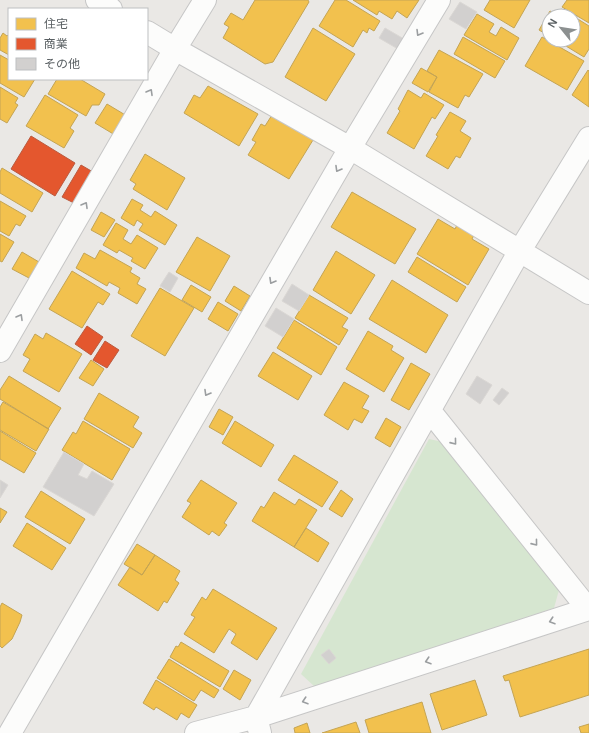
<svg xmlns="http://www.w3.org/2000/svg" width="589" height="733" font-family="Arial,'Noto Sans JP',sans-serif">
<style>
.green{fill:#d6e6d0}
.homes{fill:#f2c14e;stroke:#c4a454}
.shops{fill:#e4572e;stroke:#bb5a3e}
.building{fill:#d2d0cf;stroke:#dad7d4}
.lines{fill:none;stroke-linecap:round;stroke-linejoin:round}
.minor-casing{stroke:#c6c6c6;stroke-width:24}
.minor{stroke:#fcfcfb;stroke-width:22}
.oneway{stroke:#9b9ea0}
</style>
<rect width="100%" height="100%" fill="#eae8e5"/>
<path class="green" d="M 429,439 L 443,442 L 559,590 L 554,608 L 315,687 L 301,674 Z"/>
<path class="homes" d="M 255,0 L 308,0 L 309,2 L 273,62 L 265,64 L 223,38 L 229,27 L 224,24 L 231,13 L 243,20 Z
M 335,0 L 346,0 L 380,21 L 374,31 L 369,28 L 367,33 L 363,30 L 353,47 L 319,26 Z
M 353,0 L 419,0 L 407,18 L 397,11 L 392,19 L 379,11 L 377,15 Z
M 490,0 L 530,0 L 514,28 L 484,10 Z
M 567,0 L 589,0 L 589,23 L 562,7 Z
M 561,9 L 572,16 L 549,16 L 549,36 L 539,30 L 550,11 L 558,15 Z
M 477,14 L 494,24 L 489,32 L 496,36 L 501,27 L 519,38 L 507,60 L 464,35 Z
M 573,16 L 589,26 L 589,49 L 584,57 L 556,40 L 573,40 Z
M 313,28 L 355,54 L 326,101 L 285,77 Z
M 3,33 L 7,36 L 9,34 L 9,55 L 0,50 L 0,38 Z
M 463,37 L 505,61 L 495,78 L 454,54 Z
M 542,37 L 584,61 L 567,90 L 525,66 Z
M 439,50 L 483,74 L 469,97 L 465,95 L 458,108 L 429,92 L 437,77 L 427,71 Z
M 0,55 L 9,60 L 9,79 L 35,79 L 24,97 L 0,83 Z
M 421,68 L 437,77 L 428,92 L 412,83 Z
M 588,70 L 589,71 L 589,107 L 572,95 Z
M 57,79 L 80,79 L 105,94 L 99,105 L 92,105 L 86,116 L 48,94 Z
M 208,86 L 258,114 L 239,146 L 184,113 L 194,95 L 200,98 Z
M 0,87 L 18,98 L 15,103 L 18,105 L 7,123 L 0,119 Z
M 408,90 L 421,98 L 424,93 L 444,105 L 435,119 L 432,117 L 414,149 L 387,133 L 400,111 L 398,109 Z
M 45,95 L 78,115 L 70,128 L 74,131 L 64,148 L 26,126 Z
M 107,104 L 127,116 L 115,135 L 95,123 Z
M 450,112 L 466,121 L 460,131 L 471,138 L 460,158 L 456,156 L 448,169 L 426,156 L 438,136 L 436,135 Z
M 272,115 L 313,140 L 289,179 L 248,155 L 256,142 L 252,140 L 261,124 L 265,126 Z
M 145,154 L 185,178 L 167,210 L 133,189 L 136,184 L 130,180 Z
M 2,168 L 43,193 L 32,212 L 0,193 L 0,172 Z
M 352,192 L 416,229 L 395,264 L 331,227 Z
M 132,199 L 143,205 L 140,210 L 151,217 L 155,211 L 177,225 L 165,245 L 139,230 L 143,224 L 137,220 L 134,226 L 121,218 Z
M 0,201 L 26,216 L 20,226 L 16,224 L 9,236 L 0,231 Z
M 101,212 L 115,220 L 104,237 L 91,230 Z
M 438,219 L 455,229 L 457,225 L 474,235 L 472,239 L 489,249 L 468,285 L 417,254 Z
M 116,223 L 128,230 L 123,239 L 131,244 L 137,235 L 158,248 L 145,269 L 131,261 L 133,258 L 119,250 L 117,253 L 103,245 Z
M 0,234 L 14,242 L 2,262 L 0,261 Z
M 197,237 L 230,256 L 210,291 L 176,272 Z
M 100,250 L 132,268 L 130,272 L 140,278 L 137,284 L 146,289 L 137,304 L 118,293 L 120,288 L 109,282 L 107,286 L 76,268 L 84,253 L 95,259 Z
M 336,251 L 375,275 L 351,314 L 313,290 Z
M 22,252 L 39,262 L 29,278 L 12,269 Z
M 417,257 L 466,287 L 457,302 L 408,272 Z
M 72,271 L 110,294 L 103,305 L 98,302 L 82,328 L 49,309 Z
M 392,280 L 448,315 L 426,353 L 369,319 Z
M 191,285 L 211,297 L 202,312 L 182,300 Z
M 234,286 L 250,296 L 241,311 L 225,301 Z
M 160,288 L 194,308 L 165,356 L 131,336 Z
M 309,295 L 348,318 L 342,327 L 348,330 L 339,345 L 295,318 Z
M 218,302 L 238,314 L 228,331 L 208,319 Z
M 294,320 L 337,347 L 321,375 L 277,348 Z
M 368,331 L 393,346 L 391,350 L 404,358 L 384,392 L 346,369 Z
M 46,333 L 82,354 L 59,392 L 23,371 L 30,359 L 23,355 L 35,334 L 43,339 Z
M 273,352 L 312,376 L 298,400 L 258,376 Z
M 91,360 L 104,369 L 93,386 L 79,378 Z
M 411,363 L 430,374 L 409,410 L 391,400 Z
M 9,376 L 61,408 L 48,429 L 0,399 L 0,390 Z
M 344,382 L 369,396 L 362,408 L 369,411 L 362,423 L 354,419 L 348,430 L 324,415 Z
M 99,393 L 139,417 L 133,427 L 142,433 L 133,448 L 84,419 Z
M 3,402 L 49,429 L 36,451 L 0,430 L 0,407 Z
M 219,409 L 233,417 L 223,435 L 209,427 Z
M 386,418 L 401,427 L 390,447 L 375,438 Z
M 83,421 L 130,449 L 112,480 L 62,450 L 73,432 L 76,434 Z
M 235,421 L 274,445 L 261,467 L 222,443 Z
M 0,431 L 36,453 L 24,473 L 0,459 Z
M 294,455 L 338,482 L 322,507 L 278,480 Z
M 201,480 L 237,503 L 224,523 L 227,525 L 219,536 L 212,531 L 209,535 L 182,517 L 191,503 L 187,501 Z
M 341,490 L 353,499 L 342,517 L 329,509 Z
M 41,491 L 85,519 L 70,544 L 25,517 Z
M 274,492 L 295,505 L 299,499 L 317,510 L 294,547 L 252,521 L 261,506 L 264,508 Z
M 0,508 L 7,512 L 0,523 Z
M 27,523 L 66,548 L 52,570 L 13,546 Z
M 306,528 L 329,543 L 318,562 L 294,547 Z
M 137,544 L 155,555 L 142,575 L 124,564 Z
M 155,555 L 180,571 L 175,580 L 179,583 L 167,603 L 164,601 L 158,611 L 118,585 L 130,567 L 142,575 Z
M 213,589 L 277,628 L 257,660 L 231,643 L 236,634 L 229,629 L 214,653 L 184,634 L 195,617 L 191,615 L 202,597 L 206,600 Z
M 2,603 L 22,615 L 20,622 L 12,639 L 2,648 L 0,646 L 0,607 Z
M 181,642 L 229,671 L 220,687 L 170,657 L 176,646 L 178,647 Z
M 589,649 L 589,695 L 520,717 L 509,680 L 505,681 L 503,676 Z
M 169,659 L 219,690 L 214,698 L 201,690 L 194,701 L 157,678 Z
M 234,670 L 251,680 L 240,700 L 223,689 Z
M 156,680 L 197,705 L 189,718 L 181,713 L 177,720 L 156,707 L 154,710 L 143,703 Z
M 475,680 L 487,715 L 442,730 L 430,694 Z
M 422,702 L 431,733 L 369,733 L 365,720 Z
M 356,722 L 360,733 L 322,733 Z
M 307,723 L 310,733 L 295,733 L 294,728 Z
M 589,724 L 589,733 L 581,733 L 579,727 Z"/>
<path class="shops" d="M 31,136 L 75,163 L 55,196 L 11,169 Z
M 81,165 L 93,172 L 74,203 L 62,197 Z
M 87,326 L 103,337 L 91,355 L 75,344 Z
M 105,341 L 119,350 L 107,368 L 93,360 Z"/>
<path class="building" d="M 460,2 L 477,12 L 466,29 L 449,19 Z
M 385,28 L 404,39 L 398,49 L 379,38 Z
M 169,272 L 178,278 L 170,292 L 160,286 Z
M 292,284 L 309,295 L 299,311 L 282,301 Z
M 276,308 L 294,319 L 283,337 L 265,326 Z
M 477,376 L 492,385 L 480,404 L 466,394 Z
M 502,388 L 509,393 L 499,405 L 493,400 Z
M 64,452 L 84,464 L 78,475 L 87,479 L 92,471 L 114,484 L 94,516 L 43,487 Z
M 0,480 L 8,485 L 0,498 Z
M 329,649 L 336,658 L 329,664 L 321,655 Z"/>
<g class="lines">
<g class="minor-casing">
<path id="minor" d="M 97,0 L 111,9
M 147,32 L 175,49 L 350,148 L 589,293
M 0,351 L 175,49 L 205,0
M 430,411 L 588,609
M 10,733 L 350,148 L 439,0
M 196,733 L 256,717 L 589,609
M 260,733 L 256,717 L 519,252 L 589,138"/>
</g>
<use href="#minor" class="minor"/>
</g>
<defs><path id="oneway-chevron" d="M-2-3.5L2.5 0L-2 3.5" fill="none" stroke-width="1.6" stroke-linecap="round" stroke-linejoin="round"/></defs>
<g class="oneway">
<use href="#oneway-chevron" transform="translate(419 33) rotate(121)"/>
<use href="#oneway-chevron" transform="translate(150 92) rotate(-60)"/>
<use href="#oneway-chevron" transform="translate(338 169) rotate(120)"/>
<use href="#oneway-chevron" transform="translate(85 205) rotate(-60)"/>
<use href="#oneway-chevron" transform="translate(272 281) rotate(120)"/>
<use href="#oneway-chevron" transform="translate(20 317) rotate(-60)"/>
<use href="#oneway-chevron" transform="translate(207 393) rotate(120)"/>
<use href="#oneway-chevron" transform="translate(454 442) rotate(51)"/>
<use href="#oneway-chevron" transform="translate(535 543) rotate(51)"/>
<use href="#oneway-chevron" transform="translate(552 621) rotate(162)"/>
<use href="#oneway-chevron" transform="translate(428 661) rotate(162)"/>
<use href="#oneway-chevron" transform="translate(305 701) rotate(162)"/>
</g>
<rect x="8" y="8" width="140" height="72" fill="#ffffff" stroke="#bdbfc1"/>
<rect x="16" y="18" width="20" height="12" fill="#f2c14e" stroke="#bdbfc1"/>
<text x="44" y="28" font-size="12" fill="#5a6063">住宅</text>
<rect x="16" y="38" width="20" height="12" fill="#e4572e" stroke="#bdbfc1"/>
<text x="44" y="48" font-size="12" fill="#5a6063">商業</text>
<rect x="16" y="58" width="20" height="12" fill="#d2d0cf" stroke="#bdbfc1"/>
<text x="44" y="68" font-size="12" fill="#5a6063">その他</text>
<g transform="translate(561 28) rotate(300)"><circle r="19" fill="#ffffff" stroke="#bdbfc1"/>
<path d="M0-3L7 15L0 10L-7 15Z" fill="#8c9090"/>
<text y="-6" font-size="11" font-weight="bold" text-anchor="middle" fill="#5a6063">N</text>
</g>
</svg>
